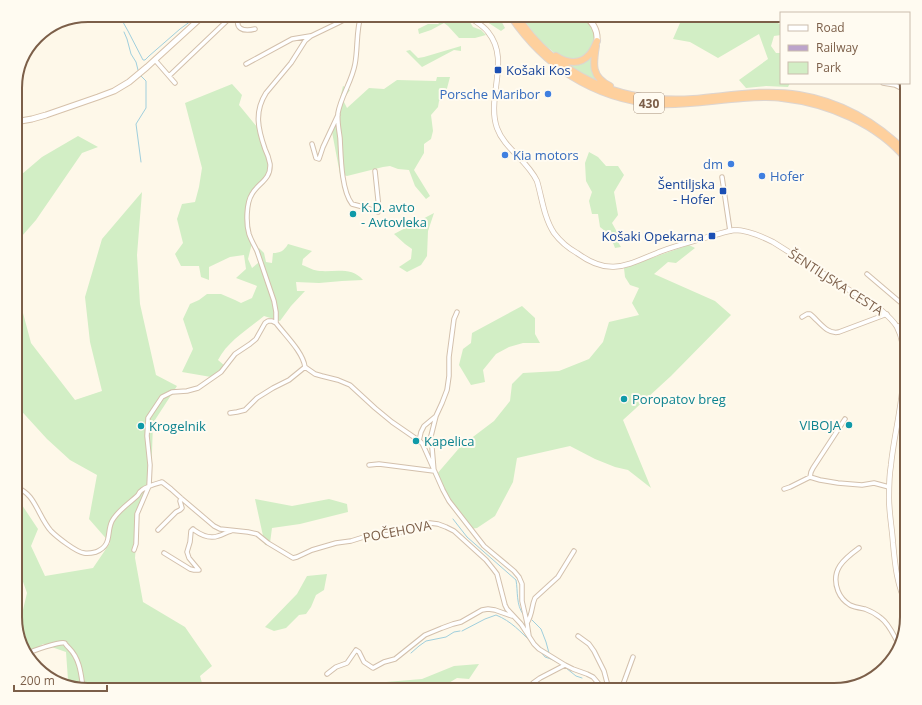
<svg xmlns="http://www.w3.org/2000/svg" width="922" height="705" font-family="'Open Sans',sans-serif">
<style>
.green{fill:#d2eec5}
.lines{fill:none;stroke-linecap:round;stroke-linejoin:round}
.stream{stroke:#a0cfdd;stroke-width:1}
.minor-casing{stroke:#d3c0ac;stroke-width:5.5}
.tertiary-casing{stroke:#d3c0ac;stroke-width:6}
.secondary-casing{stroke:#d6c1aa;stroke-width:7}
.trunk-casing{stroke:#ddd5d0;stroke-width:8}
.minor{stroke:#fff;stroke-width:3.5}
.tertiary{stroke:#fff;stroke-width:4.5}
.secondary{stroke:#fff;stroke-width:5}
.trunk{stroke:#fed09d;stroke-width:6}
.rail{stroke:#bca4cb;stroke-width:1;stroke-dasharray:6 4;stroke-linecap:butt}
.transit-dot{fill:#1a4fb4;stroke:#fffbf1;stroke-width:1.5}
.shop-dot{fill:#3f7fe0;stroke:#fffbf1;stroke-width:1.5}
.culture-dot{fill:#0f9aa8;stroke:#fffbf1;stroke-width:1.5}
.labels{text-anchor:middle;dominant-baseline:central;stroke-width:4;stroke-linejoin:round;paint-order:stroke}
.shield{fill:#fffbf1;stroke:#a38e7b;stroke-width:1}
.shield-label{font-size:12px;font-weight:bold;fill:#7c5f49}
.transit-label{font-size:13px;fill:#164399;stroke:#fffbf1;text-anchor:end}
.shop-label{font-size:13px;fill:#366cbe;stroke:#fffbf1;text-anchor:end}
.culture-label{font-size:13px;fill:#0d838f;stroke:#fffbf1;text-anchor:start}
.street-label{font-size:13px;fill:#7c5f49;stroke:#fffbf1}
.rim{fill:none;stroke:#7c5f49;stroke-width:2}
</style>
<rect width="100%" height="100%" fill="#fef8e9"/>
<path class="green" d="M 448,15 L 459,15 L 468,19 L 473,27 L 481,30 L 486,35 L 475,38 L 459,38 L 448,26 L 444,23 L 431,30 L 419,34 L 418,29 L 428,24 L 438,24 Z
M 477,15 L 498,15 L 505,28 L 501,31 L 484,20 Z
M 520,15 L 580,15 C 594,23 600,41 588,54 C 585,57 578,59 573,61 L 558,56 L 551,50 L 540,41 Z
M 672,15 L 768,15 L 773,20 L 781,25 L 781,35 L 774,36 L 771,46 L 776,53 L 781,53 L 781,83 L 790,83 L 788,87 L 766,86 L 746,88 L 739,80 L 768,59 L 759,34 L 718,58 L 690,42 L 673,39 L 680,23 L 674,19 Z
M 461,46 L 461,51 L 454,50 L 422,67 L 406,51 L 410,50 L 418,58 L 424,57 Z
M 593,55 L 602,84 L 581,74 L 563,61 L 567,63 Z
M 437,77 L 450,77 L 445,96 L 439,101 L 438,107 L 431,115 L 433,131 L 431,139 L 424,144 L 424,153 L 414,170 L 430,196 L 426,199 L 415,186 L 409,170 L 398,169 L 390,166 L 383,167 L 347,176 L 340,174 L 332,132 L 343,86 L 350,90 L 343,100 L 347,108 L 369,88 L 384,89 L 397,80 L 436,81 Z
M 232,84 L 242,95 L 239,105 L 257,127 L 260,141 L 269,163 L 268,173 L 251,193 L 247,220 L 252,243 L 248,259 L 252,268 L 258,263 L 259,248 L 264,253 L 266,262 L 272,263 L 273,253 C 280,253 284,251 288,244 L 312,251 L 303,259 L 302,265 C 308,267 314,271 320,271 C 336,272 352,267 363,280 L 342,281 L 319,283 L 296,282 L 297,291 L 305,291 L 291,306 L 280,321 L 264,316 C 247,330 228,341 218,360 L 225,366 L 219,372 L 211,377 L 182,372 L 193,349 L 183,319 L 190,304 L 199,300 L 207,294 L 221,294 L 235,300 L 241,303 L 252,298 L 257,286 L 236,278 L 246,269 L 244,255 L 230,257 L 209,267 L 209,280 L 201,277 L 199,266 L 181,266 L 175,254 L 183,243 L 177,219 L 182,204 L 195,202 L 199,187 L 202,168 L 185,103 Z
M 78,136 L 98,147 L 82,153 L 36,220 L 15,244 L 15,180 L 42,157 Z
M 589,152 L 598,157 L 606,166 L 618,166 L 624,175 L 614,192 L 618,215 L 612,223 L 617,232 L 616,239 L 621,247 L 615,248 L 610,235 L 600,227 L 598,214 L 592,214 L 589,201 L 592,192 L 586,181 L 585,163 Z
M 142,192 L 137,255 L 140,304 L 156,375 L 177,386 L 153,423 L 152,452 L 147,492 L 138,517 L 135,558 L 143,602 L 185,627 L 212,666 L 200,676 L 204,690 L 88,690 L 65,682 L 68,680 L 66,652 L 43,644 L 27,655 L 23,649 L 15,621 L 15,615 L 22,614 L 27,593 L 21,576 L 15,572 L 15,512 L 18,499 L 38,529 L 31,546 L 45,576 L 93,568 L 110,543 L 89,519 L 97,475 L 70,460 L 47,439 L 15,404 L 15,283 L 31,343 L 75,400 L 102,391 L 90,342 L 85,297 L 102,239 Z
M 434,213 L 428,231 L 427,256 L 421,265 L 407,272 L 399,267 L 411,259 L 412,249 L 405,244 L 394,234 Z
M 689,245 L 695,248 L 676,263 L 668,262 L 654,274 L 715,301 L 731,315 L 671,376 L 623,420 L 651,488 L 628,470 L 615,467 L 595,459 L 570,446 L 517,458 L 513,482 L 495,516 L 477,528 L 471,529 L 449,502 L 436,475 L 461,446 L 494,421 L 510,401 L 512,384 L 523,373 L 559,371 L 589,359 L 603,342 L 609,322 L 639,315 L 632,303 L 639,288 L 630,285 L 625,277 L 624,268 L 660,255 Z
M 522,306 L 535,318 L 535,334 L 540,343 L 523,343 L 509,347 L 496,354 L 483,370 L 485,382 L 471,385 L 459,365 L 463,349 L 471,343 L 472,333 Z
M 255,499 L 292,506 L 329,499 L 347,504 L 348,512 L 300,524 L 272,528 L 270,543 L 265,545 Z
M 327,574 L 324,590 L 316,595 L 311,607 L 306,614 L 299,615 L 286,628 L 274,631 L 265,627 L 297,594 L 307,576 Z
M 479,664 L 469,679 L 457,678 L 437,690 L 358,690 L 386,682 L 422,679 L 454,666 Z"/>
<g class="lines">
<path class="stream" d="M 119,15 L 128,31 L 143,60 L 145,60 L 149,56 L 180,29 L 195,18 L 197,15
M 124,32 L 127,39 L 131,54 L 136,62 L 138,70
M 141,76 L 146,81 L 146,108 L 136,124 L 141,162
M 453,519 L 467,537 L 516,580 C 518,591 516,605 523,614
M 532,620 L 541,629 L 546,642 L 549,653
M 462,631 L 485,619 L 496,615 C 511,621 521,632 532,643
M 540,651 L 545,657 L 551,659
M 411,653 L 419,646 L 426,641 L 446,637 L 454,632 L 460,631
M 551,659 L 561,664
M 566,668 L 576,676 L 582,678"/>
<g class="minor-casing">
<path id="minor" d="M 239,15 C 234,29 243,32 255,29
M 266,15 L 268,19
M 361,15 C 356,31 358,48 355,64 C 352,81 341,96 338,113 C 337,121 339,130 340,138 C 341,155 341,190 352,204 L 367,208 L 378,212 L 379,209 L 375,171
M 155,60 L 175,83
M 246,64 L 292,39 L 310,36
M 169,76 L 233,15
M 883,83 L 895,85 L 907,91
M 312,144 L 316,158 L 319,159 L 323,147 L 338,115
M 722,177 L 730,231
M 867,274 L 907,308
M 802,317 L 807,314 L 810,314 C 819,321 827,335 839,332 L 887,314
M 276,323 C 285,335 303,352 305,367 L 315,374 L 322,376 L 338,380 L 350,385 L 375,408 L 392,422 L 421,442 L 423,445 L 443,490 L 449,501 L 484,546 L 514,571 L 519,577 L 522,584 L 522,601 L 527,623 L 529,636
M 276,323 L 276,312 L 274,301 L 257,251 C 254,245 251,240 249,234 C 246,224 246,203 252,194 C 258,183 271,180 270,164 C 269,159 267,153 265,149 C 258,129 254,112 266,93 L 291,63 L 305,41 L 311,36 L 338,23 L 353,15
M 230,413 L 237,412 L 245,410 L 257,398 L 273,388 L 289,380 L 305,367
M 419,441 L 421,432 L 424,426 L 436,416 L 442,403 L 447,390 L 449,376 L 449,357 L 454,319 L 457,312
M 369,465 L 379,464 L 434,471 L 431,436 L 436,416
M 810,477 L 811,472 L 813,468 L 845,419
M 15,486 C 21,489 26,492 30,497 C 38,507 42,521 51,531 C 57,537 76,552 84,553 C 88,554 92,553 96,552 C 113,545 106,533 112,521 C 118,510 130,503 138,495 C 139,493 140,491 142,490 C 147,486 155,484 162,482 L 171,489 L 181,498 L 214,526 L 220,529 L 248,532 L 257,534 L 268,543 L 293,558 L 297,557 L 312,550 L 336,543 L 351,541 L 367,536 L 394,534 L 430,523 L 438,524 L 446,527 L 454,531 L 486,560 L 494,570 L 497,574 L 505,605 L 507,609 L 521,624 L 534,644 L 539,649 L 565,665 L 573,669 L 587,674 L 593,677 L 604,690
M 784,489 L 790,487 L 810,477 L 820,480 L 838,483 L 862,485 L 874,483 L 889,487
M 158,530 L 176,512 L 180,510 L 182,508 L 180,501 L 181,498
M 859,548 C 844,559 830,570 838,591 C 840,596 845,602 850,605 C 854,607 860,608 865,609 C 871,611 876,614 881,618 C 889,624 893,634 898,643
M 134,550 L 136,544 L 137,514 L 149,486 L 150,465 L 147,436 L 148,418 L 162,397 L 172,392 L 187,391 L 198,388 L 221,372 L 235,354 L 250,344 L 256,339 L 265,323 L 268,321 L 272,321 L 276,323
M 164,553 L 190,569 L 194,570 L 199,570 L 189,558 L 187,552 L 190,542 L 191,531 L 193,529 L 194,530 C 201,535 210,539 218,536 C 223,535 226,532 231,531
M 527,623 C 533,613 531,607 535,598 L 558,577 L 574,551
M 578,636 L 589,644 L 594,651 L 604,671 L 609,690
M 26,654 C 32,651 60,641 65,643 C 65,644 69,648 69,648 C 80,659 81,674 83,688
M 327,674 L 336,667 L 347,663 L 356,650 L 359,652 L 364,662 L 373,668 L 384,662 L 395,659 L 425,635 L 442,628 L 453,624 L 461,622 L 482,610 L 488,609 L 495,610 L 512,616
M 527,690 L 533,683 L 540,678 L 565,665
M 621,690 L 633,657"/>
</g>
<g class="tertiary-casing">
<path id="tertiary" d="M 467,15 C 474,21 483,25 488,32 C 511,60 486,97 497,128 C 504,148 527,160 537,181 C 542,198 544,218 554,233 C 560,241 568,248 577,253 C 611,278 628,264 662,251 C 678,245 695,241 711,236 C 719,234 727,231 735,230 C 748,230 761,236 773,242 L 881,310 C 887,315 893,320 897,327 C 915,361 894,428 891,465 C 889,476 889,487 889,498 C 889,513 892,528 893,543 C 895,565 897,586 907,605
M 897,327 L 907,323"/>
</g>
<g class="secondary-casing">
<path id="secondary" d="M 584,15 C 593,22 598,30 597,41
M 15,122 L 32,119 L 46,115 L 98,97 L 114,91 L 129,82 L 147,67 L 204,15"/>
</g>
<g class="trunk-casing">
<path id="trunk" d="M 510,15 C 544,66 593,98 655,104 C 684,106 714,100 743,98 C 756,97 770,96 782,98 C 828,103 878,124 907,160
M 516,15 C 556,77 621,104 693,99 C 729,96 764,89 799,95 C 842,102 877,123 907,153
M 596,46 C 593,64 591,77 610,86
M 556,56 C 566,63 580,65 589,55 C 593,51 595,46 597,41"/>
</g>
<use href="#minor" class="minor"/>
<use href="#tertiary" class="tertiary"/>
<use href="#secondary" class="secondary"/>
<use href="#trunk" class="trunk"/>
<path class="rail" d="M 907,429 C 898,470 896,511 907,552"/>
</g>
<g class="transit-dot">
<rect x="494" y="66" width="8" height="8" rx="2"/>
<rect x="719" y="187" width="8" height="8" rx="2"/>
<rect x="708" y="232" width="8" height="8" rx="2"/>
</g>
<g class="shop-dot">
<circle cx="548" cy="94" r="4"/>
<circle cx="505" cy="155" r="4"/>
<circle cx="731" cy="164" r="4"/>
<circle cx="762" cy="176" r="4"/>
</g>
<g class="culture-dot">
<circle cx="353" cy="214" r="4"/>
<circle cx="624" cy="399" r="4"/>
<circle cx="849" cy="425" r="4"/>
<circle cx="141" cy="426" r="4"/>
<circle cx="416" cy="441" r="4"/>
</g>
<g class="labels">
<rect class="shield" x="634" y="93" width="30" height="20" rx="3"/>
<g class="shield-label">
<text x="649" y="103">430</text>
</g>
<g class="transit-label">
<text x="506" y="70" text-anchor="start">Košaki Kos</text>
<text x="715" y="184">Šentiljska<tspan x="715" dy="15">- Hofer</tspan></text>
<text x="704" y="236">Košaki Opekarna</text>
</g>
<g class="shop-label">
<text x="540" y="94">Porsche Maribor</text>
<text x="513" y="155" text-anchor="start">Kia motors</text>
<text x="723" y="164">dm</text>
<text x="770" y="176" text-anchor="start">Hofer</text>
</g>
<g class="culture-label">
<text x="361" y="207">K.D. avto<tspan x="361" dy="15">- Avtovleka</tspan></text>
<text x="632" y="399">Poropatov breg</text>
<text x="841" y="425" text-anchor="end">VIBOJA</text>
<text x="149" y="426">Krogelnik</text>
<text x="424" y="441">Kapelica</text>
</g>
<g class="street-label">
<text transform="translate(836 282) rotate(33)">ŠENTILJSKA CESTA</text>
<text transform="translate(397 531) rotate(-11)">POČEHOVA</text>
</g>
</g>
<path d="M0 0H922V705H0ZM88 22H834A66 66 0 0 1 900 88V617A66 66 0 0 1 834 683H88A66 66 0 0 1 22 617V88A66 66 0 0 1 88 22Z" fill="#fffbf1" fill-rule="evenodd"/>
<path class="rim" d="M88 22H834A66 66 0 0 1 900 88V617A66 66 0 0 1 834 683H88A66 66 0 0 1 22 617V88A66 66 0 0 1 88 22Z"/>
<rect x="780" y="12" width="130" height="72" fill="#fffbf1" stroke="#cbbdae"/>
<rect x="788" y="25" width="20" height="6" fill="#ffffff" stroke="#cbbdae"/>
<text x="816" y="32" font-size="12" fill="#7c5f49">Road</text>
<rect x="788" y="45" width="20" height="6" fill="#bca4cb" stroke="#cbbdae"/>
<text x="816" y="52" font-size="12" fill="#7c5f49">Railway</text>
<rect x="788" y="62" width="20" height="12" fill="#d2eec5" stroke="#cbbdae"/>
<text x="816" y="72" font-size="12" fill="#7c5f49">Park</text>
<path d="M14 685v6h93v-6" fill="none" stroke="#7c5f49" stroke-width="2"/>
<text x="20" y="685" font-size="12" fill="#7c5f49" stroke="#fffbf1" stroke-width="3" paint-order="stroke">200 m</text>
</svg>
